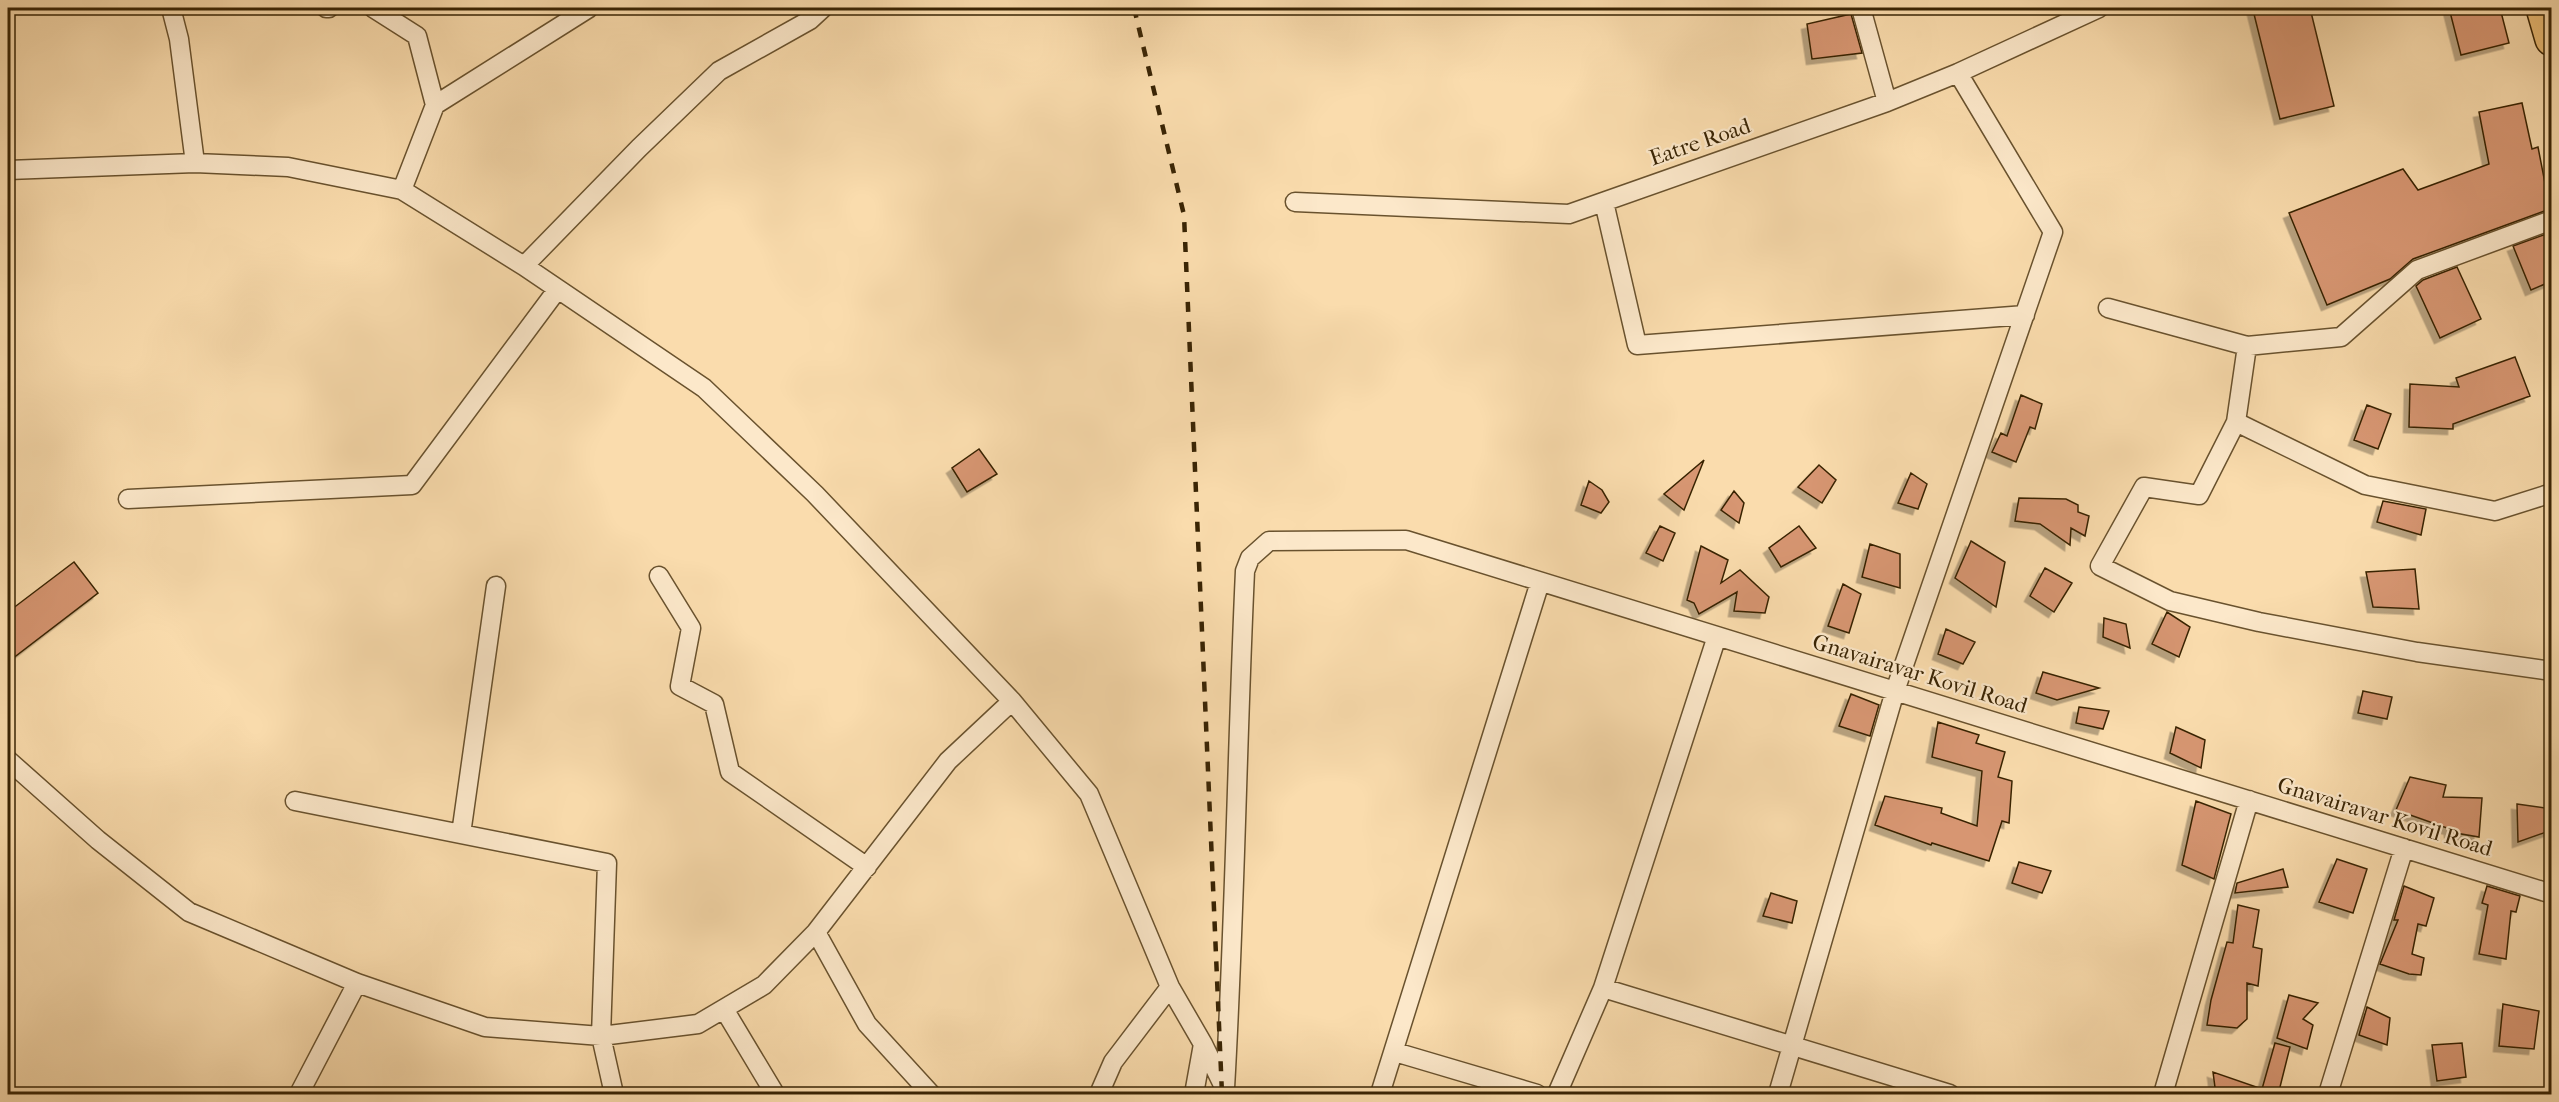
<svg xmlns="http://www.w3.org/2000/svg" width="2559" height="1102" font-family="'IM FELL French Canon',serif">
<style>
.building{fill:#d79672;stroke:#392404;stroke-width:1.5;filter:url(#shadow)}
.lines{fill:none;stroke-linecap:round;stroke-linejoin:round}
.street-casing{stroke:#69522e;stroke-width:21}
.highway-casing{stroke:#392404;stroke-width:36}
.street{stroke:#fce8ca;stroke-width:18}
.highway{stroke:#edbe76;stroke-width:33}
.rail{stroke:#392404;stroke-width:4.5;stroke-dasharray:10 10;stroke-linecap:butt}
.labels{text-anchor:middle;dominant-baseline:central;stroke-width:4.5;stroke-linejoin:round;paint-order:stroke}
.street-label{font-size:22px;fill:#392404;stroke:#fce8ca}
</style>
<defs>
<filter id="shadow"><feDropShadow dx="-5.5" dy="5.5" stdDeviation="0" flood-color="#0004"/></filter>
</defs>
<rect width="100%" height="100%" fill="#fadcad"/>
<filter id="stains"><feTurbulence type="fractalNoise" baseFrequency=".00333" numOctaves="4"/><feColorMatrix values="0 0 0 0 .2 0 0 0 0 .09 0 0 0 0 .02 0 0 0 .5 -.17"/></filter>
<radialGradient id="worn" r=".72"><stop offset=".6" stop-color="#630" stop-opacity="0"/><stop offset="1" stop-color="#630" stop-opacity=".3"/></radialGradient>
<path class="building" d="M 2265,8 L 2310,8 L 2334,106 L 2280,119 L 2253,10 Z
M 2449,8 L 2500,8 L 2509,43 L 2461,55 Z
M 1851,14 L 1862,53 L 1812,59 L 1807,24 Z
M 2522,103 L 2532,149 L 2538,147 L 2550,209 L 2413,259 L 2390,279 L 2327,305 L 2289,213 L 2403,169 L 2418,190 L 2489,164 L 2479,112 Z
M 2552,232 L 2552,281 L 2531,290 L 2513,246 Z
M 2457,267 L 2481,319 L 2440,338 L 2416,286 L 2423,280 Z
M 2515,357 L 2530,396 L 2453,424 L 2453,429 L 2409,427 L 2410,384 L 2459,387 L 2456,378 Z
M 2021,395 L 2042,404 L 2035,429 L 2030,427 L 2016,462 L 1992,452 L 2001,433 L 2007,436 Z
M 2367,405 L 2391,414 L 2378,449 L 2354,440 Z
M 979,449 L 997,474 L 967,492 L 952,468 Z
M 1704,460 L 1684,510 L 1664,494 Z
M 1819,465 L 1836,480 L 1822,503 L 1798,487 Z
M 1911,473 L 1927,484 L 1918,509 L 1898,503 Z
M 1589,481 L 1602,490 L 1609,502 L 1601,513 L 1581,505 Z
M 1734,491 L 1744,503 L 1739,523 L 1721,510 Z
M 2019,498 L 2066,499 L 2078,505 L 2078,512 L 2089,516 L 2085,536 L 2071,528 L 2070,545 L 2040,524 L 2015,521 Z
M 2383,501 L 2426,509 L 2421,535 L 2377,522 Z
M 1660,526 L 1675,533 L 1663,561 L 1646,553 Z
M 1799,526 L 1816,548 L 1781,567 L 1769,548 Z
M 1971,541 L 2005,562 L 1996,607 L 1955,578 Z
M 1870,544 L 1900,554 L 1900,588 L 1862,577 Z
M 1701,546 L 1728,560 L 1721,583 L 1740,570 L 1769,597 L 1765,613 L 1734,611 L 1737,592 L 1699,614 L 1694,603 L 1687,600 Z
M 74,562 L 98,593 L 8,662 L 8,612 Z
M 2045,568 L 2072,583 L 2054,612 L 2030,596 Z
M 2415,569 L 2419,609 L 2373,607 L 2366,572 Z
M 1843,584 L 1861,594 L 1849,633 L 1828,626 Z
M 2167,612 L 2190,627 L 2179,657 L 2152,644 Z
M 2104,618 L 2126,624 L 2130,648 L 2103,637 Z
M 1946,629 L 1975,642 L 1963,664 L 1938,654 Z
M 2043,672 L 2099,688 L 2057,700 L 2036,693 Z
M 2363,691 L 2392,697 L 2387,719 L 2358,713 Z
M 1851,694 L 1879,705 L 1870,736 L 1839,726 Z
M 2079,707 L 2109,711 L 2103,729 L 2076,723 Z
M 1938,722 L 1979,735 L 1976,743 L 2005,752 L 1998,777 L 2012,781 L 2009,823 L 2002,821 L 1989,861 L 1932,843 L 1931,845 L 1875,825 L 1885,796 L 1942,808 L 1941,813 L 1977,826 L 1982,771 L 1932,757 Z
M 2176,727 L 2205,740 L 2201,768 L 2170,753 Z
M 2410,777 L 2446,785 L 2443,797 L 2482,798 L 2479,837 L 2450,832 L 2450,829 L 2396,810 Z
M 2196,801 L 2231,814 L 2214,879 L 2182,865 Z
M 2517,804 L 2552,809 L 2552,830 L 2518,842 Z
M 2337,859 L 2367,869 L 2353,913 L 2319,902 Z
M 2019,862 L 2051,871 L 2042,893 L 2012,883 Z
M 2283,869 L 2288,887 L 2235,893 L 2237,883 Z
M 2404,886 L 2434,898 L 2426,926 L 2418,924 L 2412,954 L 2424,958 L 2421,975 L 2409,974 L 2380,964 L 2398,920 L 2394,920 Z
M 2487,886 L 2520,896 L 2516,912 L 2511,911 L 2506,959 L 2479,954 L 2488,905 L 2482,903 Z
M 1771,893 L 1797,901 L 1792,923 L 1763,916 Z
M 2238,905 L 2259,910 L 2253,947 L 2262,949 L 2258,986 L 2247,983 L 2247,1019 L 2237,1028 L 2207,1025 L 2211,1000 L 2227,942 L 2233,943 Z
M 2289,995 L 2318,1003 L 2303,1019 L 2313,1025 L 2307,1049 L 2277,1038 Z
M 2503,1004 L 2539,1011 L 2534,1049 L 2499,1046 Z
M 2367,1007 L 2390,1018 L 2387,1045 L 2359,1035 Z
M 2275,1043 L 2290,1047 L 2278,1095 L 2216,1095 L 2213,1072 L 2262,1089 Z
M 2462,1043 L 2466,1077 L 2437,1081 L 2432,1045 Z"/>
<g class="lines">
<g class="street-casing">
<path id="street" d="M 171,8 L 179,39 L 195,163
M 326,8 L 329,8
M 373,8 L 417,36 L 435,105 L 402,190
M 1861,8 L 1887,102
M 435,105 L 589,8
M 8,170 L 195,163 L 288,167 L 402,190 L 524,266 L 704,388 L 815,494 L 1012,701
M 1295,202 L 1569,214 L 1887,102 L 1958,73 L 2099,8
M 1604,202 L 1637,345 L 2025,315
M 524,266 L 639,148 L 719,71 L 810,20 L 823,8
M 2108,308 L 2247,346 L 2341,337 L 2417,270 L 2552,220
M 2247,346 L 2236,422 L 2365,485 L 2495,511 L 2552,493
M 2236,422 L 2199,495 L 2144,487 L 2100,566 L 2170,601 L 2259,622 L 2417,652 L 2552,671
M 128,499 L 412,485 L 557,290
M 659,576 L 691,628 L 680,686 L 714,704 L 730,772 L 867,867
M 8,760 L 98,840 L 189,912 L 357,983 L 485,1027 L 601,1036 L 698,1024 L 764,985 L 816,932 L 948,761 L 1012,701 L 1089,794 L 1170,987 L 1203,1044 L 1223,1085
M 295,801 L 607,863 L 601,1036 L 614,1094
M 461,834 L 496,586
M 816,932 L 867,1024 L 931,1094
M 1603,988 L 1950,1094
M 724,1009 L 775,1094
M 1395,1052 L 1537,1094
M 1225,1088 C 1235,916 1237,743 1245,571 L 1250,558 L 1269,541 L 1406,540 L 2552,894
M 299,1094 L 357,983
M 1099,1094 L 1113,1062 L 1170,987
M 1194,1094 L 1203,1044
M 1380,1094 L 1540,582
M 1557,1094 L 1603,988 L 1717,636
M 1778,1094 L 1895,691 L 2053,232 L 1958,73
M 2163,1094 L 2249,800
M 2328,1094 L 2404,848"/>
</g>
<g class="highway-casing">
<path id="highway" d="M 2543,8 L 2552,39"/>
</g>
<use href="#street" class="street"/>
<use href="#highway" class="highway"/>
<path class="rail" d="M 1134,8 L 1184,215 L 1222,1094"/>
</g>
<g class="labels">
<g class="street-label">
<text transform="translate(1700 142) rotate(-19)">Eatre Road</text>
<text transform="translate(1920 674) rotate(17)">Gnavairavar Kovil Road</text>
<text transform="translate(2385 817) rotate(17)">Gnavairavar Kovil Road</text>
</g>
</g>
<rect width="2559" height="1102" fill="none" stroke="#fadcad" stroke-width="30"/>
<rect x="9" y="9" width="2541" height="1084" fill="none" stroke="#392404" stroke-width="3"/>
<rect x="15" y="15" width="2529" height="1072" fill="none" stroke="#392404" stroke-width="1.5"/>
<rect width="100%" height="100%" filter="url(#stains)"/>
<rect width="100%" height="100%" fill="url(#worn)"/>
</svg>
